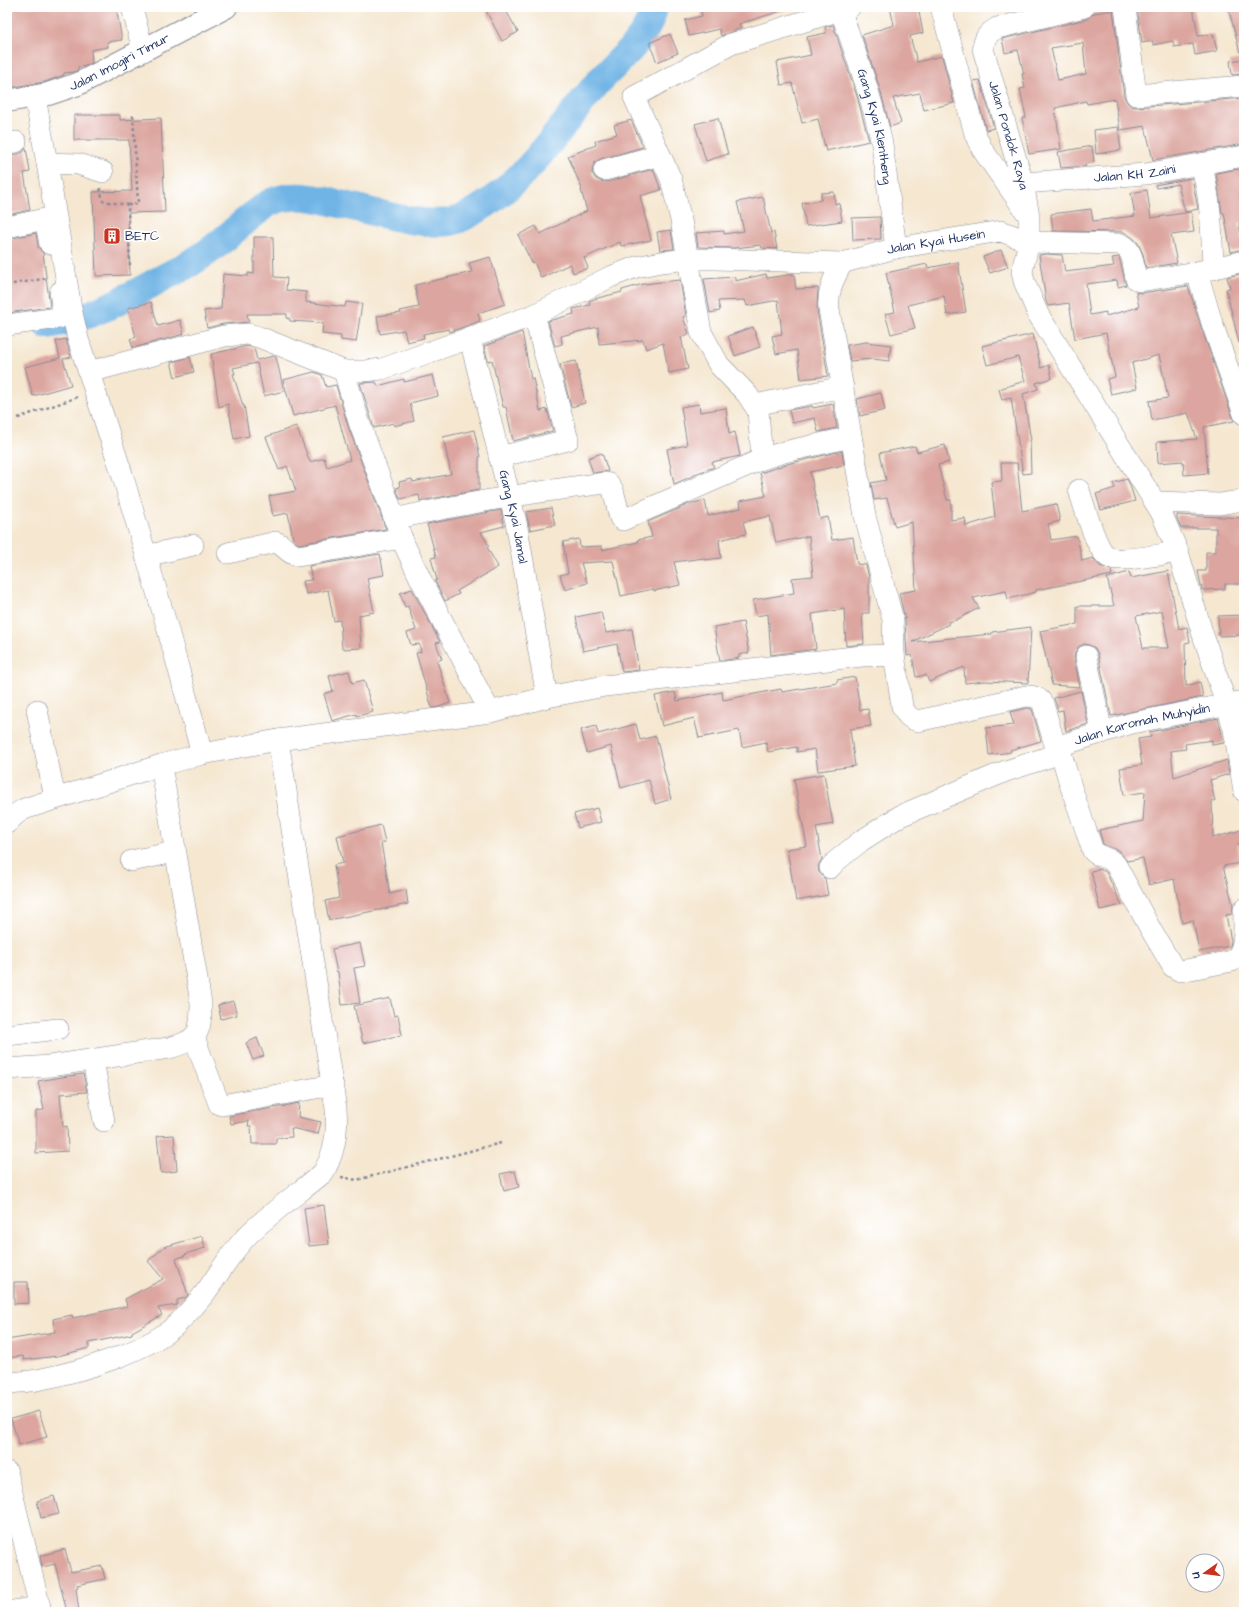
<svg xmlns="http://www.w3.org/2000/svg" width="1251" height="1619" font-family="'Architects Daughter',sans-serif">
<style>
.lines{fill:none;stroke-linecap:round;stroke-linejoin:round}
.river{stroke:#6fb4e5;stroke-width:28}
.building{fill:#dca59f;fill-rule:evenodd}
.minor-casing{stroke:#888b97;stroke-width:22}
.major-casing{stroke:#888b97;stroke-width:24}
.path{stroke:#888b97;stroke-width:2.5;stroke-dasharray:3 3;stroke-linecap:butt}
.minor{stroke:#fff;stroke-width:21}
.major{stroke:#fff;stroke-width:22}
.labels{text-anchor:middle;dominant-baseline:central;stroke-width:3.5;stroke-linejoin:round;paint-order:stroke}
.street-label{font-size:13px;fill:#1b2f5e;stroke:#fff}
.poi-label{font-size:13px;fill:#1b2f5e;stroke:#fff;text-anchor:start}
</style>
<rect width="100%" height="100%" fill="#fff"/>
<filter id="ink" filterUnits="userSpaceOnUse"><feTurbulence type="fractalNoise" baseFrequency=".025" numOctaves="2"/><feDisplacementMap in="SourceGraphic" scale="8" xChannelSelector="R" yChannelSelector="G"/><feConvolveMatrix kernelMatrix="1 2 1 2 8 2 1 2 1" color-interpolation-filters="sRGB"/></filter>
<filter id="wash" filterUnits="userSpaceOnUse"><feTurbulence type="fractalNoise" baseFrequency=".012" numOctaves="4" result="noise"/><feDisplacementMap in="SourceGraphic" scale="16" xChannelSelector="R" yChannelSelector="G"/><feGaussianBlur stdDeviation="0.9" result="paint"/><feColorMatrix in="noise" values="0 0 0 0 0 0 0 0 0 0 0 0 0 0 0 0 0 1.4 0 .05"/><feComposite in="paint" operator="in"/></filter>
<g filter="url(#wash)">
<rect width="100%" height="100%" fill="#f5e7d0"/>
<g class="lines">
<path class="river" d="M 47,325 C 87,320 123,300 157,281 C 178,270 200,259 218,244 C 233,232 245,220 261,209 C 265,206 269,202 274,201 C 296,192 318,199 340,204 C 372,211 417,226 450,222 C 459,221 469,214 477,210 C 527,180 558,130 595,86 C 616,61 648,41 654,7"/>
</g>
<g id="blocks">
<path class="building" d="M 7,7 L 116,7 L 122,40 L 107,42 L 108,47 L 91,50 L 92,63 L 85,66 L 78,67 L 78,70 L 74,72 L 64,73 L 64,75 L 45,82 L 7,88 Z
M 484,7 L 504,7 L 518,32 L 502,41 Z
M 700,7 L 784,7 L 784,10 L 739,24 L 741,28 L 721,36 L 719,29 L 689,36 L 685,20 L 702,16 Z
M 890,7 L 918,7 L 923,33 L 910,36 L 917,62 L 942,56 L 954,103 L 924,110 L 920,93 L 893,98 L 901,123 L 890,127 L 880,89 L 862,35 L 894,25 Z
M 1137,7 L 1193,7 L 1198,36 L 1213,34 L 1217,51 L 1195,55 L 1193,44 L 1174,47 L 1173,41 L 1153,45 L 1153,41 L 1142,43 Z
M 1228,7 L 1244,7 L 1244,51 L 1240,52 Z
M 1113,10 L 1124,96 L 1127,102 L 1131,106 L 1137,107 L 1244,98 L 1244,144 L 1153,160 L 1145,126 L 1120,130 L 1115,99 L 1087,104 L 1086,101 L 1055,108 L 1061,149 L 1029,154 L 1022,118 L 1026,117 L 1020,89 L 1025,88 L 1022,74 L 1024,74 L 1018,50 L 1005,53 L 1002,39 L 1087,19 L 1094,13 ZM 1083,43 L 1086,74 L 1058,80 L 1051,48 Z
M 833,25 L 857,96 L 869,141 L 826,151 L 818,119 L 802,123 L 792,83 L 781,85 L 777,62 L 811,55 L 807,37 L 826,33 L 825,27 Z
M 670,34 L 678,53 L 657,62 L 649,43 Z
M 1244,59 L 1244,74 L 1232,75 L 1230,61 Z
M 980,80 L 994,128 L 986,130 L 973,81 Z
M 74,115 L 120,115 L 120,120 L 161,118 L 165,212 L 128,213 L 130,275 L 96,276 L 93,192 L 132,191 L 129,140 L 74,140 Z
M 718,118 L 728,154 L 706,161 L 695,124 Z
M 631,120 L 643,147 L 601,159 L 595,162 L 593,167 L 592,173 L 596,179 L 601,181 L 607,182 L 653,169 L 661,190 L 640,196 L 651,240 L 621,246 L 620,242 L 584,258 L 588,268 L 573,273 L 570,264 L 541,278 L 534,262 L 532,263 L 518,235 L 536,226 L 540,234 L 587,211 L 581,190 L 582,189 L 568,156 L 596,145 L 595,141 L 617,134 L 614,125 Z
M 1118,127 L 1121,150 L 1096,154 L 1094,130 Z
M 1092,146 L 1094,162 L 1085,164 L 1086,166 L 1061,168 L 1058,152 Z
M 26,148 L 30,172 L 24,173 L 30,210 L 7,215 L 7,155 L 18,154 L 23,152 Z
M 1244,168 L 1244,222 L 1239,223 L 1243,249 L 1231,252 L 1224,213 L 1222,213 L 1216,173 Z
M 1192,178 L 1198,209 L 1185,212 L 1178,184 L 1156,188 L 1155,185 Z
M 1147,190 L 1151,218 L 1191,212 L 1194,232 L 1171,235 L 1177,263 L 1146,268 L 1143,254 L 1138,243 L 1133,238 L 1124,232 L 1053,231 L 1051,214 L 1091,209 L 1093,221 L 1135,216 L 1131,193 Z
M 834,192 L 835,204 L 839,203 L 842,221 L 806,226 L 802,203 L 821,200 L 821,193 Z
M 763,197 L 771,233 L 774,232 L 777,249 L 762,248 L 761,245 L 734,248 L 698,247 L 696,233 L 724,231 L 724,234 L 744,231 L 737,202 Z
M 880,217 L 881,239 L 853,240 L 852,218 Z
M 671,230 L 674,249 L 660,250 L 657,232 Z
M 36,233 L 38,247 L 43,253 L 50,307 L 7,313 L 7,239 Z
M 254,237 L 273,237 L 274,277 L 287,278 L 286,290 L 306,292 L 306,302 L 345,307 L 346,302 L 362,304 L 356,342 L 341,340 L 341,336 L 322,334 L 323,323 L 290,321 L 289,318 L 287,319 L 287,314 L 247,314 L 249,322 L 223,324 L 207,328 L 204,311 L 221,309 L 223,274 L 248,276 L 248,273 L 254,274 Z
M 1001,250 L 1008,267 L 990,273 L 983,257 Z
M 1046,254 L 1062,255 L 1065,272 L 1114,266 L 1112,258 L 1119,257 L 1126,285 L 1118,287 L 1117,280 L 1086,284 L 1090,315 L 1106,312 L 1106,316 L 1139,307 L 1136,292 L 1142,293 L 1188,286 L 1201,327 L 1234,421 L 1204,427 L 1208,473 L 1184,475 L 1183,461 L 1158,463 L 1157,442 L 1197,439 L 1188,413 L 1152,420 L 1149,401 L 1168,398 L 1159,355 L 1132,363 L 1137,388 L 1111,394 L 1107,379 L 1115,377 L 1106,333 L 1075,339 L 1069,303 L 1048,306 L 1046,301 L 1039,255 Z
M 490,257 L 505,304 L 478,313 L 480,321 L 450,332 L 449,329 L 423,334 L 424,338 L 407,342 L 404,330 L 380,334 L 377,316 L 401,313 L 400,311 L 419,307 L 415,285 L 472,272 L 469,263 Z
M 958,262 L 966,312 L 947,315 L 944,296 L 908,305 L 915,328 L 891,334 L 885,314 L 895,312 L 886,273 L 927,264 L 928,268 Z
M 1244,273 L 1244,286 L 1242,286 L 1244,293 L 1244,343 L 1239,343 L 1226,289 L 1230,288 L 1227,277 Z
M 766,274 L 767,278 L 794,274 L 796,289 L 818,288 L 817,310 L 828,376 L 801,379 L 797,350 L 776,354 L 772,336 L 782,334 L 778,300 L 747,306 L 745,300 L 718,301 L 720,311 L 710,313 L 704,279 L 735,277 L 735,281 Z
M 680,280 L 686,316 L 683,317 L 689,334 L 681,337 L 688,369 L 669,373 L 663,343 L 646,349 L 643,340 L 599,344 L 598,327 L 561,336 L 562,344 L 555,346 L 548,321 L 574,314 L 573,309 L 590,305 L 589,301 L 594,299 L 622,292 L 622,290 L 643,284 Z
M 151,302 L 158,326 L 180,320 L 184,334 L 133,348 L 130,339 L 136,337 L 128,308 Z
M 753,327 L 760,347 L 735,356 L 728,336 Z
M 522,332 L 531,379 L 533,378 L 540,411 L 547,409 L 553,431 L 513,441 L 506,407 L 503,407 L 492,360 L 488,361 L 484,346 Z
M 1033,334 L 1041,368 L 1049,365 L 1052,378 L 1036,383 L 1038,389 L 1023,394 L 1031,440 L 1030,441 L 1031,473 L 1023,474 L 1011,398 L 1002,400 L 999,389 L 1025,381 L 1018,357 L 987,365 L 982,346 Z
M 66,339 L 71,357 L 63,359 L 71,385 L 33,396 L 25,367 L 60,358 L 56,341 Z
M 866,342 L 891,345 L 889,361 L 873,359 L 850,361 L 847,345 Z
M 247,346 L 254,348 L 257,360 L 274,356 L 276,357 L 284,391 L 264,396 L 257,363 L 233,368 L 235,374 L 233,374 L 243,406 L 244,405 L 249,436 L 234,439 L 228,404 L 219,407 L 211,354 Z
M 190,357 L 194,372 L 175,377 L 171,362 Z
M 576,361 L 585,403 L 571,407 L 560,364 Z
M 314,372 L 322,375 L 326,387 L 336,385 L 348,426 L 386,529 L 299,544 L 293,539 L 288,513 L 273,516 L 269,496 L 296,491 L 287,466 L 279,470 L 266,437 L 296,426 L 310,462 L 324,458 L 327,467 L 350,460 L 335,405 L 293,416 L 283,380 Z
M 433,375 L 438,396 L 410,403 L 414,421 L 394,426 L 393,423 L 374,428 L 360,383 L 376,382 L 378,386 L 404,379 L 404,382 Z
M 881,393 L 885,410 L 860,416 L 857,399 Z
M 699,404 L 700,412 L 726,408 L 729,434 L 735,432 L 740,456 L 712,462 L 714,467 L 695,474 L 695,475 L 674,484 L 667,449 L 687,445 L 681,407 Z
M 833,404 L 837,428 L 818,432 L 815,418 L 792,423 L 789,410 L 812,406 L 813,408 Z
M 474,430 L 480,457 L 479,458 L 479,490 L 420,501 L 419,495 L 400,499 L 396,488 L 400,487 L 399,482 L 412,479 L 413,482 L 451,474 L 443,437 Z
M 945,445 L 949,462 L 938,465 L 947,500 L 951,500 L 951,520 L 965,518 L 966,526 L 995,517 L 991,482 L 1002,481 L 1001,463 L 1017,463 L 1022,511 L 1056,504 L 1060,521 L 1048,524 L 1051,540 L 1077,536 L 1082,561 L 1093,558 L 1100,566 L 1111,570 L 1112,575 L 1036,590 L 1036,592 L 1008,599 L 1006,591 L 973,598 L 979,608 L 956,620 L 948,622 L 949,624 L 912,642 L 992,634 L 992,632 L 1031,627 L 1028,683 L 985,681 L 965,683 L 964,667 L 929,682 L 926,675 L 916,677 L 912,655 L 907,656 L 905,619 L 899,593 L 916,590 L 912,522 L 895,527 L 887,498 L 874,500 L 871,483 L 886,480 L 880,453 L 915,446 L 917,452 Z
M 842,451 L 844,465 L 810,472 L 820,519 L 828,517 L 832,540 L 853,537 L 857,564 L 866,565 L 869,578 L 869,613 L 862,613 L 864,644 L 846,646 L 844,609 L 812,614 L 816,649 L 771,655 L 768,614 L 756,616 L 753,600 L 794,593 L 792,578 L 813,576 L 809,536 L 776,543 L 770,516 L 743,522 L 746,534 L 719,540 L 721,558 L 704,560 L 704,558 L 674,562 L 680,585 L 654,591 L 653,589 L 621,596 L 613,561 L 581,563 L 587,583 L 565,590 L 560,575 L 568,573 L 563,542 L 579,539 L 580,547 L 602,546 L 602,550 L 638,542 L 637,540 L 652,537 L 648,522 L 689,504 L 705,500 L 708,516 L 741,508 L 740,501 L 766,496 L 760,473 L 787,464 Z
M 602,453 L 608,471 L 593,473 L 588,458 Z
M 1127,479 L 1130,485 L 1135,501 L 1101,510 L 1096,494 L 1115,488 L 1113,483 Z
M 551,508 L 555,525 L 530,530 L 526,512 Z
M 501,510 L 504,526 L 481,532 L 489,546 L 487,547 L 498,567 L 457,591 L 459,594 L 445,601 L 435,581 L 437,580 L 431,558 L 436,557 L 427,524 Z
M 1177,515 L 1244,518 L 1244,584 L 1225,584 L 1225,589 L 1202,590 L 1198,571 L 1206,571 L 1206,552 L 1216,552 L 1216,528 L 1181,528 L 1177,519 Z
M 380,554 L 384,575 L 367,578 L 374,612 L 359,615 L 361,648 L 342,649 L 340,620 L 334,621 L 328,590 L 306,594 L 303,581 L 312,580 L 309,566 Z
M 1168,571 L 1179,629 L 1187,627 L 1190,642 L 1185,643 L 1186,686 L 1200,682 L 1203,697 L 1111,716 L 1098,654 L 1095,648 L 1089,645 L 1084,644 L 1078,647 L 1075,653 L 1074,658 L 1080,687 L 1052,685 L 1040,631 L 1077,624 L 1077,606 L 1114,606 L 1107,578 L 1129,572 L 1131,578 ZM 1162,611 L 1169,648 L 1143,648 L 1136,616 Z
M 412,589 L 440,642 L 436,643 L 442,659 L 437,661 L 450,703 L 439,707 L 432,708 L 416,653 L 421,652 L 419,644 L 411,645 L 407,633 L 416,630 L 408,606 L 405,607 L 400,593 Z
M 601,612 L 606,633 L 632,629 L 639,670 L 622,672 L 617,644 L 583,651 L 576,617 Z
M 1244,615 L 1244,635 L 1219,636 L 1218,616 Z
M 743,622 L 749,653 L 739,655 L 739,658 L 720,661 L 714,627 Z
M 349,671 L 352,683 L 364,680 L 373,712 L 357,716 L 356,714 L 332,721 L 324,694 L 333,691 L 329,676 Z
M 855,677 L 860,710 L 868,709 L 871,726 L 850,729 L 855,766 L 818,771 L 815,749 L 797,752 L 797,747 L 768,752 L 766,742 L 742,747 L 739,730 L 699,738 L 694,718 L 662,726 L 655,696 L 675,692 L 677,701 L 722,692 L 723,700 L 781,689 L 782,692 L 837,683 L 837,680 Z
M 1081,691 L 1088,724 L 1066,731 L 1063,710 L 1058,711 L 1054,698 Z
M 1027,708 L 1032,709 L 1041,741 L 1010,750 L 1011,752 L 989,755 L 986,728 L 1014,725 L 1010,712 Z
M 1218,718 L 1224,743 L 1212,745 L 1212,740 L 1185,744 L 1186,749 L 1171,751 L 1174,777 L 1227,760 L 1229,774 L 1210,780 L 1215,801 L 1212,801 L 1213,838 L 1241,830 L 1244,842 L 1244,843 L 1238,844 L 1241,863 L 1223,866 L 1233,905 L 1232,914 L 1226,915 L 1231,941 L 1230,946 L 1199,952 L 1193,920 L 1182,923 L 1174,879 L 1149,885 L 1143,858 L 1127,861 L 1118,850 L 1103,844 L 1099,830 L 1143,821 L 1145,792 L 1124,795 L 1120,768 L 1142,765 L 1138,739 L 1151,737 L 1150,732 Z
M 636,724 L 640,740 L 656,736 L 671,799 L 655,804 L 649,780 L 621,788 L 611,746 L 587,753 L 581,730 L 596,726 L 598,734 Z
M 824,774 L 833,824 L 816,827 L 822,859 L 818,866 L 819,872 L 825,879 L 828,895 L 796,901 L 787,849 L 807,846 L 794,779 Z
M 597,808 L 601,822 L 578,828 L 574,814 Z
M 381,825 L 385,842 L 381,843 L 390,894 L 406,890 L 408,904 L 329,920 L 325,901 L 339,898 L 334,865 L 343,863 L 337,836 Z
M 1100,869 L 1106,872 L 1122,905 L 1100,910 L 1091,871 Z
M 360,943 L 365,966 L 354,968 L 360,1003 L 342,1005 L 338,972 L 337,972 L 332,949 Z
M 390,998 L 394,1016 L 398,1015 L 402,1035 L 363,1043 L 354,1006 Z
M 233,1001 L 237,1015 L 221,1019 L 218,1005 Z
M 257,1038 L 264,1056 L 253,1060 L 246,1043 Z
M 83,1074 L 87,1092 L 60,1094 L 63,1127 L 67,1126 L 68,1151 L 36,1153 L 36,1111 L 44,1110 L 38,1081 L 68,1076 Z
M 299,1103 L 298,1117 L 321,1122 L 318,1134 L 291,1128 L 292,1137 L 276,1138 L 276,1144 L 252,1144 L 251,1126 L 248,1126 L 249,1121 L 231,1124 L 229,1116 L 284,1106 L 284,1107 L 284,1106 Z
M 174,1135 L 177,1171 L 161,1173 L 157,1136 Z
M 515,1171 L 519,1187 L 504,1191 L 500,1174 Z
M 324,1205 L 329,1244 L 309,1246 L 304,1208 Z
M 202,1236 L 205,1248 L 185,1254 L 186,1255 L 176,1259 L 188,1295 L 185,1298 L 177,1300 L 177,1305 L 158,1308 L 162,1315 L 132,1332 L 132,1334 L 89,1343 L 89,1348 L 58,1356 L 24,1360 L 23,1356 L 7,1358 L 7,1340 L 55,1332 L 53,1319 L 72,1315 L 73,1318 L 127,1306 L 125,1299 L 163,1279 L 148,1261 L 164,1247 Z
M 14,1282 L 28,1282 L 29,1303 L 14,1304 Z
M 39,1411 L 47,1437 L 19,1445 L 11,1419 Z
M 54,1496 L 59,1514 L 41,1518 L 37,1501 Z
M 65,1549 L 71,1572 L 102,1566 L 105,1579 L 77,1585 L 78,1587 L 76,1588 L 79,1612 L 67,1612 L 55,1564 L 42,1567 L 40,1556 Z"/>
</g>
</g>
<g filter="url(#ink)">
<use href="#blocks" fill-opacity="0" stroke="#888b97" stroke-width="1"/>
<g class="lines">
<g class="minor-casing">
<g id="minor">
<path d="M 132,7 L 143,51"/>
<path d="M 941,7 L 975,134 L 982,149 L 1026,212"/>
<path id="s1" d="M 1084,7 L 997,28 C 988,33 984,38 983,49 L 1023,183 L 1029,216 L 1029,242 L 1022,271 L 1024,281 L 1038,314 L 1161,512 L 1178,552 L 1202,632 L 1230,715 L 1234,729 L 1244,791"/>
<path d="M 1125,7 L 1136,95 L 1244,86"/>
<path id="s2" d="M 840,9 C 856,54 872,98 882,144 L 896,248"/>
<path d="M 35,97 L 47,163 L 71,308 L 78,339 L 123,477 L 166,623 L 202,754"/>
<path d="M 7,143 L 16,142"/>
<path d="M 47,163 L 78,164 L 103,172"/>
<path d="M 1201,164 C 1211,198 1212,233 1213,269"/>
<path d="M 604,170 L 660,155"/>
<path id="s3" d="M 1023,183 L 1146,174 L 1244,156"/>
<path d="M 7,227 L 45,219 L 50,244"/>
<path d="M 842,263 C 834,278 827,291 829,309 L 865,516 L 893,620 L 894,655"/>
<path d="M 1197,272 L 1212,323 L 1244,414"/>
<path d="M 7,325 L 59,318 C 65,310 61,301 60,292"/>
<path id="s4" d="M 470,339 L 516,522 L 547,697"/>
<path d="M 344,371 L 359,422 L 404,544 L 420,578 L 490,712"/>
<path id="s5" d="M 89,372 L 224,336 L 248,334 L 259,337 L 344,371 L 365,371 L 382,369 L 534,315 L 610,277 L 636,267 L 661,262 L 689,259 L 715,259 L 842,263 L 896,248 L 1001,231 L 1029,242 L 1120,244 C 1134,249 1133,265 1136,279 L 1140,281 L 1197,272 L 1244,261"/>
<path d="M 755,405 L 843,387"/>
<path d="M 499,457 L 568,440 L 534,315"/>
<path d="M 762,459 L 784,452 L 851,437"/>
<path d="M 1079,490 C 1084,505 1096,550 1108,557 C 1119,563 1164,554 1178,552"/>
<path d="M 1155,502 L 1220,504 L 1244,500"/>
<path d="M 394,519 C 464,503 534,492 605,483 L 609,484 L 613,490 L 620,518 L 623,520 L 762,459 L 758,411 L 747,394 L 719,365 L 701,332 L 681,220 L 671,179 L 634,97 L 731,44 L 850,7"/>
<path d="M 228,553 L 276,542 C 286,546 285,552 298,556 L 402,538"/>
<path d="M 146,556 L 193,545"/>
<path d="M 1086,656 L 1102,733"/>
<path d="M 37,710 L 55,798"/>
<path id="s6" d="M 1059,746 L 1132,723 L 1244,701"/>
<path d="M 1061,753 L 1070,784 L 1093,851 C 1100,859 1110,856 1116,865 L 1151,930 L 1173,967 L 1180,971 L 1186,970 L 1232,961 C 1248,951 1243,926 1244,909"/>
<path d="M 7,823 L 16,814 L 24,809 L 161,765 L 202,754 L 278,740 L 490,712 L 547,697 L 605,686 L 862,656 L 894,655 L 902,706 C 906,714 909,719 918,721 L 1026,696 C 1034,696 1039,697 1043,704 L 1054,742 L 1059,746 L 1061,753 L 1006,771 L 900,816 L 861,841 L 835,862 L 830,868"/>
<path d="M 131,861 L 175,852"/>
<path d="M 7,1035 L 58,1029"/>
<path d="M 194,1037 L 219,1104 L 222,1105 L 333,1085"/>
<path d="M 93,1060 L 104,1121"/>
<path d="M 7,1069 L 50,1066 L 169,1048 C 199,1040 201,1033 201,1003 L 161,765"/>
<path d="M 7,1383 C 17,1382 27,1382 37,1380 C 78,1372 153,1351 181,1320 C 189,1312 198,1302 205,1293 C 219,1274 231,1252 248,1235 C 271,1212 299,1193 323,1173 C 335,1153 338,1132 336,1109 L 278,740"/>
<path d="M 7,1472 L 41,1612"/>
<path d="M 7,1612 L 40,1607"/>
</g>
</g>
<g class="major-casing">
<g id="major">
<path id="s7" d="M 7,101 L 48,94 L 78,84 L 226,7"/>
</g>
</g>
<path class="path" d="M 100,188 L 103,201 L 128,205 L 130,268
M 128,205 L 138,204 L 133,115
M 7,285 L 48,278
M 18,418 L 78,397
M 341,1177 L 357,1180 L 501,1143"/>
<use href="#minor" class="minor"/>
<use href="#major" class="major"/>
</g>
</g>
<defs>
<g id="building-square" transform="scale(0.9)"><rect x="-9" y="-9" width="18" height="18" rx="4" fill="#c8321e" stroke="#fff"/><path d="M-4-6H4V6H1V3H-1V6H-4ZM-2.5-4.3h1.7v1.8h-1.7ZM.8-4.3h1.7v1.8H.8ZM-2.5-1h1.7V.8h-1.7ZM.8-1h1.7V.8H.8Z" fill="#fff"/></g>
</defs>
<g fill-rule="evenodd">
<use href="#building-square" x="112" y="236"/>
</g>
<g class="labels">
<g class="street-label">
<text stroke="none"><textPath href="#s7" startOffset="120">Jalan Imogiri Timur</textPath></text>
<text stroke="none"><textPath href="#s2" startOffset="123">Gang Kyai Klentheng</textPath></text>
<text stroke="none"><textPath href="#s1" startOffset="206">Jalan Pondok Raya</textPath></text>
<text stroke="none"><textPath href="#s3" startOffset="112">Jalan KH Zaini</textPath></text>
<text stroke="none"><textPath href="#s5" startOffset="882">Jalan Kyai Husein</textPath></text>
<text stroke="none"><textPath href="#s4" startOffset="183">Gang Kyai Jamal</textPath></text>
<text stroke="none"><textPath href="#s6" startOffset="86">Jalan Karomah Muhyidin</textPath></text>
</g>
<g class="poi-label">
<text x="125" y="236">BETC</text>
</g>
</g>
<rect width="1251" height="1619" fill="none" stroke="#fff" stroke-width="24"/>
<g transform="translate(1205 1573) rotate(256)"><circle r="19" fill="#ffffff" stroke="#a4acbf"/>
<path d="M0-3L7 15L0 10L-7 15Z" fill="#c8321e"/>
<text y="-6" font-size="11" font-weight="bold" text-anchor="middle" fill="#1b2f5e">U</text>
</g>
</svg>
